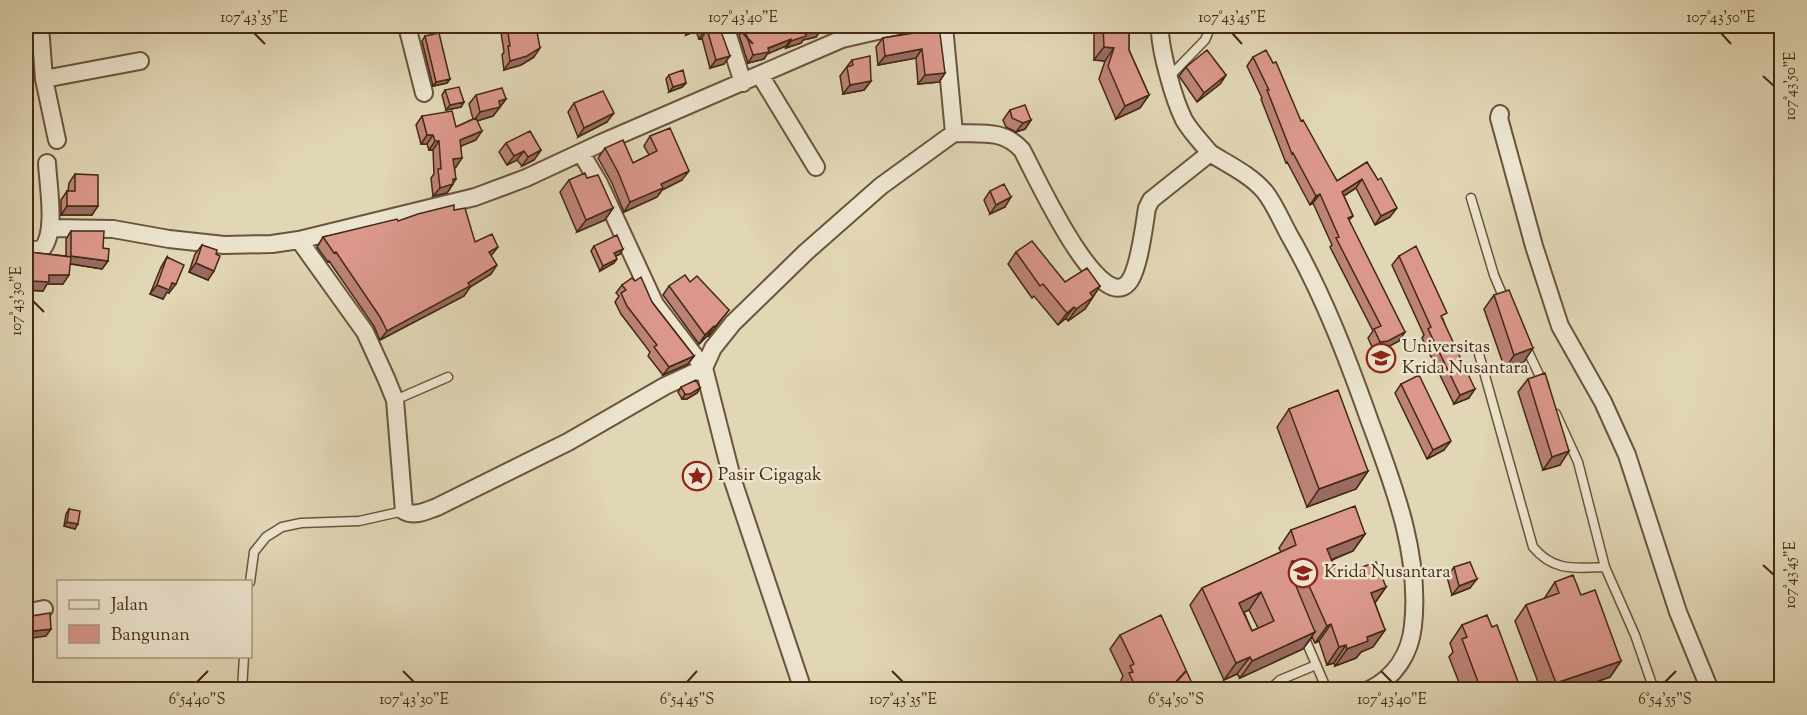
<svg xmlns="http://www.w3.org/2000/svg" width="1807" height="715" font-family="'Sorts Mill Goudy',serif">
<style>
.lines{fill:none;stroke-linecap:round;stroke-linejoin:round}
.service-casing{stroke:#6a543b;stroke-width:11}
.minor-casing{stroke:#6a543b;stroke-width:20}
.service{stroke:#ece4cf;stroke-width:8}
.minor{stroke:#ece4cf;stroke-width:16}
.wall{fill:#bc8278;stroke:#432912;stroke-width:1.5;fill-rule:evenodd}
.shaded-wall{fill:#996a62;stroke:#432912;stroke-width:1.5}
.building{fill:#db978c;stroke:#432912;stroke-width:1.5;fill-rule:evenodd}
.ticks{fill:none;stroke:#432912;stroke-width:2}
.labels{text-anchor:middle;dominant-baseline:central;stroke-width:5;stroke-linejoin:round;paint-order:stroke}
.poi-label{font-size:18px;fill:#432912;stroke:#ece4cf;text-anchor:start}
.neatline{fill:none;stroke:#432912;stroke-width:2}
.ticks-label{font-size:15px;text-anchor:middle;fill:#432912}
</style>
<rect width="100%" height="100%" fill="#e1d6b5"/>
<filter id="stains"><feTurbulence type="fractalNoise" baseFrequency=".00333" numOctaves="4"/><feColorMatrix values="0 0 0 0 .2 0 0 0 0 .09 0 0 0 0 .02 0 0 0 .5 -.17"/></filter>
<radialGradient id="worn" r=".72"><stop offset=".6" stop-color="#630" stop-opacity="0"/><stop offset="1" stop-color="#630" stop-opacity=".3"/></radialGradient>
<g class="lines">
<g class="service-casing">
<path id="service" d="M 1170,76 L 1205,40 L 1211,26
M 1471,198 L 1494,275 L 1505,301
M 1525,345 L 1544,385
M 1479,354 L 1533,547 C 1554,572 1575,568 1605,567
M 395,400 L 448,377
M 1556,414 L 1578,462 L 1605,567 L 1635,635 L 1654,690
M 250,582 L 254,552 L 266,537 L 282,527 L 301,523 L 359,521 L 404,511
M 1303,634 L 1327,690
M 242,690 L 244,656
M 1269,690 L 1280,680 L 1316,665"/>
</g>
<g class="minor-casing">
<path id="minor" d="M 40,26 L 44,79 L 57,140
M 407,26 L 424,93
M 725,26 L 743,83
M 760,75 L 816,167
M 44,79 L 140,61
M 1500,114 L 1499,118 L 1534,246 L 1560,326 L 1603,402 L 1627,455 L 1678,612 L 1710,690
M 954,133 C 981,134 1003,129 1022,150 C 1033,170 1099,316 1128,283 C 1139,271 1144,226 1147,208 L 1151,200 L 1210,153 C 1201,142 1191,132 1184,120 C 1174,100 1159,48 1160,26
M 581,153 L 599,183 L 655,304 L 704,368 L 732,478 L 803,690
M 1210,153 C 1229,165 1251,175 1265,192 C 1276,206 1283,225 1292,240 C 1324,297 1347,357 1369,419 C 1393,484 1421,554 1413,626 C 1410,654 1395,677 1369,690
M 50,228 L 113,229 L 169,239 L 224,245 L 272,244 L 299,240 L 475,197 L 526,178 L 601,143 L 842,39 L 899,26
M 299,240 L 365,332 L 386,378 L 395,400 L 404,511 C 415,517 426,511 437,507 L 568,442 L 665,386 L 704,368 L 713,348 L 733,323 L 806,252 L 881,186 L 954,133 L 944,26
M 26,251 L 42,249 C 57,233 48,185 47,163
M 26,613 L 44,609"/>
</g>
<use href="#service" class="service"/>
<use href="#minor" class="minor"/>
</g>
<path class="wall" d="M 500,26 L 536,26 L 534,57 L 521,65 L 504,70 L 502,55 L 504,52 Z
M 683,26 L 719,26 L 724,64 L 710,68 L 702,38 L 699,39 L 696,31 L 686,35 Z
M 744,26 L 819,26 L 821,30 L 816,37 L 803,40 L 801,43 L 786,48 L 786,46 L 767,54 L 764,59 L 748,63 L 739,35 L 745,28 Z
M 1094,26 L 1129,26 L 1129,50 L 1149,95 L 1140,108 L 1116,119 L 1099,79 L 1105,61 L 1094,60 Z
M 920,27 L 945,73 L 939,82 L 918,84 L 916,58 L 878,65 L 876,47 L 883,38 L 916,32 Z
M 425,36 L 450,79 L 447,83 L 433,86 L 422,41 Z
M 1253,57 L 1301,121 L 1337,181 L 1367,162 L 1390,217 L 1375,225 L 1356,188 L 1344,196 L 1353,216 L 1349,220 L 1399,341 L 1382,350 L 1374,351 L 1368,338 L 1373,331 L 1330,247 L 1332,245 L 1313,203 L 1310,205 L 1287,162 L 1286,163 L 1261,99 L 1262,98 L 1247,66 Z
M 852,60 L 871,81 L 864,90 L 843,94 L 840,76 Z
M 1186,67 L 1226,75 L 1220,84 L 1197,102 L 1179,76 Z
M 669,75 L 686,83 L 682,87 L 669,92 L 666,79 Z
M 445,90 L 464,102 L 461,107 L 446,110 L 442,95 Z
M 476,95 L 506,99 L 493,116 L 477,121 L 476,140 L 461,146 L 456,167 L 455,167 L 453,184 L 447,193 L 433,196 L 431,178 L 434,174 L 433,150 L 429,150 L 427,144 L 421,144 L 416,125 L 422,116 L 456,127 L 473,119 L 469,104 Z
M 574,103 L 607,122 L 578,137 L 568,112 Z
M 1010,110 L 1031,120 L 1025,129 L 1016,132 L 1006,127 L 1003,120 Z
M 650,136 L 682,180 L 662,190 L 657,197 L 624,212 L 611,181 L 598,158 L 605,148 L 633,163 L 649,155 L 644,146 Z
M 506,143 L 541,150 L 534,160 L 522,166 L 517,160 L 507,165 L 499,152 Z
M 75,174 L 92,215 L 61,215 L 61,200 L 67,191 L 68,191 L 69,183 Z
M 569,180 L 613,208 L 605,220 L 577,232 L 560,192 Z
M 990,191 L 1005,207 L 990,214 L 984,200 Z
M 454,210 L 475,242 L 491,256 L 491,274 L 470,287 L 464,296 L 380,340 L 374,326 L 329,261 L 328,262 L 317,247 L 323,237 Z
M 71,231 L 103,248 L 108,261 L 102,269 L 70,264 L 63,284 L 47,284 L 43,291 L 26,290 L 26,257 L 29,252 L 66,256 L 66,239 Z
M 202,245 L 208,280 L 189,272 L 195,254 Z
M 594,246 L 620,254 L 616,256 L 614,263 L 600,271 L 591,251 Z
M 1016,252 L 1065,282 L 1100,286 L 1085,309 L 1068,321 L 1066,318 L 1058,325 L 1034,296 L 1032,298 L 1008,264 Z
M 1399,256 L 1443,319 L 1469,398 L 1454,404 L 1422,338 L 1424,335 L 1392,265 Z
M 167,257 L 169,293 L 167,292 L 163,299 L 150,294 L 161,267 Z
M 690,282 L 729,310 L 709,336 L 708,335 L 699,344 L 663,295 L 669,286 Z
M 622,285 L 652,302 L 694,356 L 688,364 L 663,375 L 648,356 L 650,352 L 621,314 L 615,302 L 619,296 L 616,293 Z
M 1494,295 L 1524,362 L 1505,369 L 1484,309 Z
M 1528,379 L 1560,465 L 1543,470 L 1518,392 Z
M 1401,384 L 1444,450 L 1427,459 L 1395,393 Z
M 681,387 L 700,388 L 697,393 L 687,399 L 682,399 L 678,392 Z
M 1289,409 L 1368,471 L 1356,489 L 1307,507 L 1277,427 Z
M 69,509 L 75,529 L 64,526 L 66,514 Z
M 1291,530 L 1365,534 L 1353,551 L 1332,560 L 1338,576 L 1386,587 L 1375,603 L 1385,630 L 1373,647 L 1361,652 L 1356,658 L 1335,666 L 1334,663 L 1327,665 L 1319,641 L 1315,643 L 1312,637 L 1303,649 L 1240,678 L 1237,674 L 1224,680 L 1190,605 L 1202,588 L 1281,552 L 1279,548 ZM 1249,610 L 1258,628 L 1252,631 L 1244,612 Z
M 1454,567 L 1470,588 L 1452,595 L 1447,577 Z
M 1555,582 L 1581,595 L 1621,661 L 1610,677 L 1573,690 L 1541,690 L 1515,621 L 1526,605 L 1544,599 Z
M 1462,625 L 1521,690 L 1462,690 L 1449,657 L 1453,652 L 1450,643 Z
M 1120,635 L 1195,690 L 1121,690 L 1120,687 L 1122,683 L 1121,680 L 1123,676 L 1110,649 Z"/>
<path class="shaded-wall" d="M 695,26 L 700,26 L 696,31 L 686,35 L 692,27 Z
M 1240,26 L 1253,26 L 1238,29 Z
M 707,29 L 702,38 L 699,39 L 704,30 Z
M 821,30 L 816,37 L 803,40 L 801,43 L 786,48 L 791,41 L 805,34 Z
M 791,39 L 786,46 L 767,54 L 764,59 L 748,63 L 753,55 Z
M 1104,47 L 1114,48 L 1105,61 L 1094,60 Z
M 540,48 L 534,57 L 521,65 L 504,70 L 510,61 Z
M 922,49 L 916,58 L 878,65 L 885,56 Z
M 730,56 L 724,64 L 710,68 L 716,60 Z
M 945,73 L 939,82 L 918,84 L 925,75 Z
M 1226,75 L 1220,84 L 1197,102 L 1204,93 Z
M 450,79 L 447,83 L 433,86 L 436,82 Z
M 871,81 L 864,90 L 843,94 L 850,85 Z
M 686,83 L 682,87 L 669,92 L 673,87 Z
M 1149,95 L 1140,108 L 1116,119 L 1125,106 Z
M 506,99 L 493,116 L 473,122 L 480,112 L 499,101 Z
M 464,102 L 461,107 L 446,110 L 450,105 Z
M 614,113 L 607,122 L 578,137 L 584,128 Z
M 1031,120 L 1025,129 L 1016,132 L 1023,123 Z
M 482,131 L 476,140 L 454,149 L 460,140 Z
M 427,135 L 433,135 L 427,144 L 421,144 Z
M 435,141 L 439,141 L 433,150 L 429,150 Z
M 541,150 L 534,160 L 522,166 L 528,157 Z
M 524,151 L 517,160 L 507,165 L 514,156 Z
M 462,158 L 456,167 L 447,167 L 453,159 Z
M 689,171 L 682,180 L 662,190 L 657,197 L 624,212 L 630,202 L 661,184 Z
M 453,179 L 456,179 L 447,193 L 433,196 L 440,188 Z
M 1362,179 L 1356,188 L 1336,201 L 1342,192 Z
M 1320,194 L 1313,203 L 1310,205 L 1316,196 Z
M 1011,197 L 1005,207 L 990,214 L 996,205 Z
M 67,206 L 98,206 L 92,215 L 61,215 Z
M 613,208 L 605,220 L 577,232 L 586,220 Z
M 1397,208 L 1390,217 L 1375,225 L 1381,216 Z
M 498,247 L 491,256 L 489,252 Z
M 623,249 L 620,254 L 611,258 L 614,253 Z
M 71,256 L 108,261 L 102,269 L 66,263 Z
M 617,259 L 614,263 L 600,271 L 603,266 Z
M 28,263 L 31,264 L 26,272 L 26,267 Z
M 196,263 L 214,271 L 208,280 L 189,272 Z
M 497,265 L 491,274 L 470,287 L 464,296 L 380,340 L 387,331 Z
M 30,275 L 33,275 L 27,284 L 26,284 L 26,281 Z
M 49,275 L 69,275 L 63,284 L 47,284 L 43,291 L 26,290 L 32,281 Z
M 172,283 L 176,284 L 169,293 L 167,292 L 163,299 L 150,294 L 157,285 Z
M 1100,286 L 1085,309 L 1068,321 L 1076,309 L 1090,293 Z
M 1074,307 L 1066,318 L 1058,325 L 1067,313 Z
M 714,326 L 708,335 L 699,344 L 705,335 Z
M 1405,332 L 1399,341 L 1382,350 L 1374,351 L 1380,342 Z
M 1533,348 L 1524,362 L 1505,369 L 1514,355 Z
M 694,356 L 688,364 L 663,375 L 669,367 Z
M 700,388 L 697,393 L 687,399 L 682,399 L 685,394 Z
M 1475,389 L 1469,398 L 1454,404 L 1460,395 Z
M 1451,441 L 1444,450 L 1427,459 L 1433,450 Z
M 1569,451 L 1560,465 L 1543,470 L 1552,457 Z
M 1368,471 L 1356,489 L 1307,507 L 1319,489 Z
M 67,522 L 78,524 L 75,529 L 64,526 Z
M 1365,534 L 1353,551 L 1315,566 L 1327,549 Z
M 1292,561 L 1298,561 L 1286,579 L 1280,578 Z
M 1477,579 L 1470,588 L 1452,595 L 1459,586 Z
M 1386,587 L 1374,604 L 1371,593 Z
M 1261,592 L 1249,610 L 1227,620 L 1239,603 Z
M 1331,624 L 1319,641 L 1315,643 L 1327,626 Z
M 51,629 L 46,636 L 26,639 L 26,632 Z
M 1385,630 L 1373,647 L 1361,652 L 1356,658 L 1335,666 L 1347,649 L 1367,637 Z
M 1315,632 L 1303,649 L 1240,678 L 1252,661 Z
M 1346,645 L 1334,663 L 1327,665 L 1339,647 Z
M 1250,657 L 1237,674 L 1224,680 L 1236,663 Z
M 1621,661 L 1610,677 L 1573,690 L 1551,690 L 1556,683 Z"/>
<path class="building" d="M 507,26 L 536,26 L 540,48 L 527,56 L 510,61 L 508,46 L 510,46 Z
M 703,26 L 719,26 L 730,56 L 716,60 L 707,29 L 704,30 Z
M 752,26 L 819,26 L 821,30 L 805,34 L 806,36 L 791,41 L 791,39 L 768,48 L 769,52 L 753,55 L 744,28 Z
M 925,26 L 939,26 L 945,73 L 925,75 L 922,49 L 885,56 L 883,38 L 921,32 L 920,27 Z
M 1103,26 L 1129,26 L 1129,50 L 1149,95 L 1125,106 L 1108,66 L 1114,48 L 1104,47 Z
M 439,33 L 450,79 L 436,82 L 425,36 Z
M 1207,50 L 1226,75 L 1204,93 L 1186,67 Z
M 1266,50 L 1273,63 L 1276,62 L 1301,121 L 1303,120 L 1337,181 L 1367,162 L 1378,180 L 1381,178 L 1397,208 L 1381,216 L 1362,179 L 1342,192 L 1353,216 L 1348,218 L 1405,332 L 1388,341 L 1380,342 L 1374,329 L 1381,326 L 1336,238 L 1339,237 L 1320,194 L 1316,196 L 1293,153 L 1292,154 L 1267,90 L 1269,90 L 1253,57 Z
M 870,56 L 871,81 L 850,85 L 847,67 L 853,65 L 852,60 Z
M 683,70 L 686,83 L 673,87 L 669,75 Z
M 459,87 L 464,102 L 450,105 L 445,90 Z
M 502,88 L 506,99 L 499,101 L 500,107 L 480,112 L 476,95 Z
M 603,91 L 614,113 L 584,128 L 574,103 Z
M 1025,105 L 1031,120 L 1023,123 L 1012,118 L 1010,110 Z
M 452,111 L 456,127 L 476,118 L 482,131 L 460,140 L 462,158 L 453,159 L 456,179 L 453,179 L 453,184 L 440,188 L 438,169 L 441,169 L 439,141 L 435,141 L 433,135 L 427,135 L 422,116 Z
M 670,128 L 689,171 L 661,184 L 663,188 L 630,202 L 618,172 L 605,148 L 623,140 L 633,163 L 657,151 L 650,136 Z
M 530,131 L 541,150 L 528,157 L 524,151 L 514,156 L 506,143 Z
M 585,173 L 587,178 L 598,175 L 613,208 L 586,220 L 569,180 Z
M 75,174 L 98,175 L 98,206 L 67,206 L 67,191 L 75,191 Z
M 1004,184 L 1011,197 L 996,205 L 990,191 Z
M 454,205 L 454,210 L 465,208 L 475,242 L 492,234 L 498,247 L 489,252 L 497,265 L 468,283 L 470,286 L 387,331 L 380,317 L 336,252 L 334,253 L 323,237 L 397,219 L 398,221 L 418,214 Z
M 71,231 L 104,231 L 103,248 L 109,249 L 108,261 L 71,256 Z
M 617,235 L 623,249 L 614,253 L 617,259 L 603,266 L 594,246 Z
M 1032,241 L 1065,282 L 1087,268 L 1100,286 L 1090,293 L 1093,297 L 1076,309 L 1074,307 L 1067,313 L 1043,284 L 1040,286 L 1016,252 Z
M 202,245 L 217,250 L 216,254 L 220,256 L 214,271 L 196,263 Z
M 1416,246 L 1447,313 L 1441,316 L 1475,389 L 1460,395 L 1428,329 L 1431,327 L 1399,256 Z
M 29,252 L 71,257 L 69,275 L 49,275 L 49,282 L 32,281 L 33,275 L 30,275 L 31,264 L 28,263 Z
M 167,257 L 184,265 L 176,284 L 172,283 L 169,290 L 157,285 Z
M 685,275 L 690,282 L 697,276 L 729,310 L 715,327 L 714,326 L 705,335 L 669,286 Z
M 641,277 L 652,302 L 694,356 L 669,367 L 654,347 L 657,345 L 627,306 L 621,293 L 626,290 L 622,285 L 632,278 L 635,281 Z
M 1509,290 L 1533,348 L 1514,355 L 1494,295 Z
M 1545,373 L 1569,451 L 1552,457 L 1528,379 Z
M 1419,375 L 1451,441 L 1433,450 L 1401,384 Z
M 696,380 L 700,388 L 690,394 L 685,394 L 681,387 Z
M 1338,390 L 1368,471 L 1319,489 L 1289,409 Z
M 1355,506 L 1365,534 L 1327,549 L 1338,576 L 1376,562 L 1386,587 L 1371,593 L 1385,630 L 1367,637 L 1368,641 L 1347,649 L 1346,645 L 1339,647 L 1331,624 L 1327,626 L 1298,561 L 1292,561 L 1289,569 L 1315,632 L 1252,661 L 1250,657 L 1236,663 L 1202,588 L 1296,545 L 1291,530 ZM 1261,592 L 1274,621 L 1252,631 L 1239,603 Z
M 69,509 L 80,511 L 78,524 L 67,522 Z
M 1470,562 L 1477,579 L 1459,586 L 1454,567 Z
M 1573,575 L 1581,595 L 1595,590 L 1621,661 L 1556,683 L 1526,605 L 1559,593 L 1555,582 Z
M 50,613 L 51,629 L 26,632 L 26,617 Z
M 1161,615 L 1195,690 L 1137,690 L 1129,673 L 1133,672 L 1130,666 L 1134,664 L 1120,635 Z
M 1487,615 L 1492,627 L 1497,625 L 1521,690 L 1481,690 L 1462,639 L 1467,637 L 1462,625 Z"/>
<path class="ticks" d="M 254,33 L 265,44M 743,33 L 753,44M 1232,33 L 1242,44M 1721,33 L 1731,44M 1763,76 L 1774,86M 33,301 L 44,312M 1763,565 L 1774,575M 403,671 L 414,682M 892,671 L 903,682M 1381,671 L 1392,682M 197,682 L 208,671M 687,682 L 697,671M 1176,682 L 1186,671M 1665,682 L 1676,671"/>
<defs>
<g id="university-ring" transform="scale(1.5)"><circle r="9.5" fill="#ece4cf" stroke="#8f2418" stroke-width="1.5"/><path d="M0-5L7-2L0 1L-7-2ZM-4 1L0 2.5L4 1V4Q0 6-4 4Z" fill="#8f2418"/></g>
<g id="sight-ring" transform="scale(1.5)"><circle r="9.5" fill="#ece4cf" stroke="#8f2418" stroke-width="1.5"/><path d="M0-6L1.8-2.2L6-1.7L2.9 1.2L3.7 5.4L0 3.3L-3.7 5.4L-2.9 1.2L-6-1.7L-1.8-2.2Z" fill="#8f2418"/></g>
<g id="school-ring" transform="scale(1.5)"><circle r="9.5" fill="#ece4cf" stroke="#8f2418" stroke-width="1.5"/><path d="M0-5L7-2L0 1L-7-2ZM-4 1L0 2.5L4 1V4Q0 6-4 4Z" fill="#8f2418"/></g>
</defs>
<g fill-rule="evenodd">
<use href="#university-ring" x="1381" y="358"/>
<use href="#sight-ring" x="697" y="476"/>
<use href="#school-ring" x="1303" y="573"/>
</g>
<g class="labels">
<g class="poi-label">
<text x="1402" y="348">Universitas<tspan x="1402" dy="21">Krida Nusantara</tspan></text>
<text x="718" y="476">Pasir Cigagak</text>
<text x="1324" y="573">Krida Nusantara</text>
</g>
</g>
<rect width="1807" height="715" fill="none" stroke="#e1d6b5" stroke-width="66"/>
<rect x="57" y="580" width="195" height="78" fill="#ece4cf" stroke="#a89983" stroke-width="1.5"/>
<rect x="69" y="600" width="30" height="9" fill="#ece4cf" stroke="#a89983" stroke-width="1.5"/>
<text x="111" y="610" font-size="18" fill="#432912">Jalan</text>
<rect x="69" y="625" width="30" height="18" fill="#db978c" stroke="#a89983" stroke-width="1.5"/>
<text x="111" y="640" font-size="18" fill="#432912">Bangunan</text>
<rect x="33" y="33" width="1741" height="649" class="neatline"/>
<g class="ticks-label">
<text x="254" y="22">107°43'35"E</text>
<text x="743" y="22">107°43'40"E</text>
<text x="1232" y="22">107°43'45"E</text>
<text x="1721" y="22">107°43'50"E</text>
<text transform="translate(1790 86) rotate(-90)" y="5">107°43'50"E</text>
<text transform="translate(16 301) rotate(-90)" y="5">107°43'30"E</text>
<text transform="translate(1790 575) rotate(-90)" y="5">107°43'45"E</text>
<text x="197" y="704">6°54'40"S</text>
<text x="414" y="704">107°43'30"E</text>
<text x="687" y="704">6°54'45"S</text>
<text x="903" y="704">107°43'35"E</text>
<text x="1176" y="704">6°54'50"S</text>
<text x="1392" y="704">107°43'40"E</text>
<text x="1665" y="704">6°54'55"S</text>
</g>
<rect width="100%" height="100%" filter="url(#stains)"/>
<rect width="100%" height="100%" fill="url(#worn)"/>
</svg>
